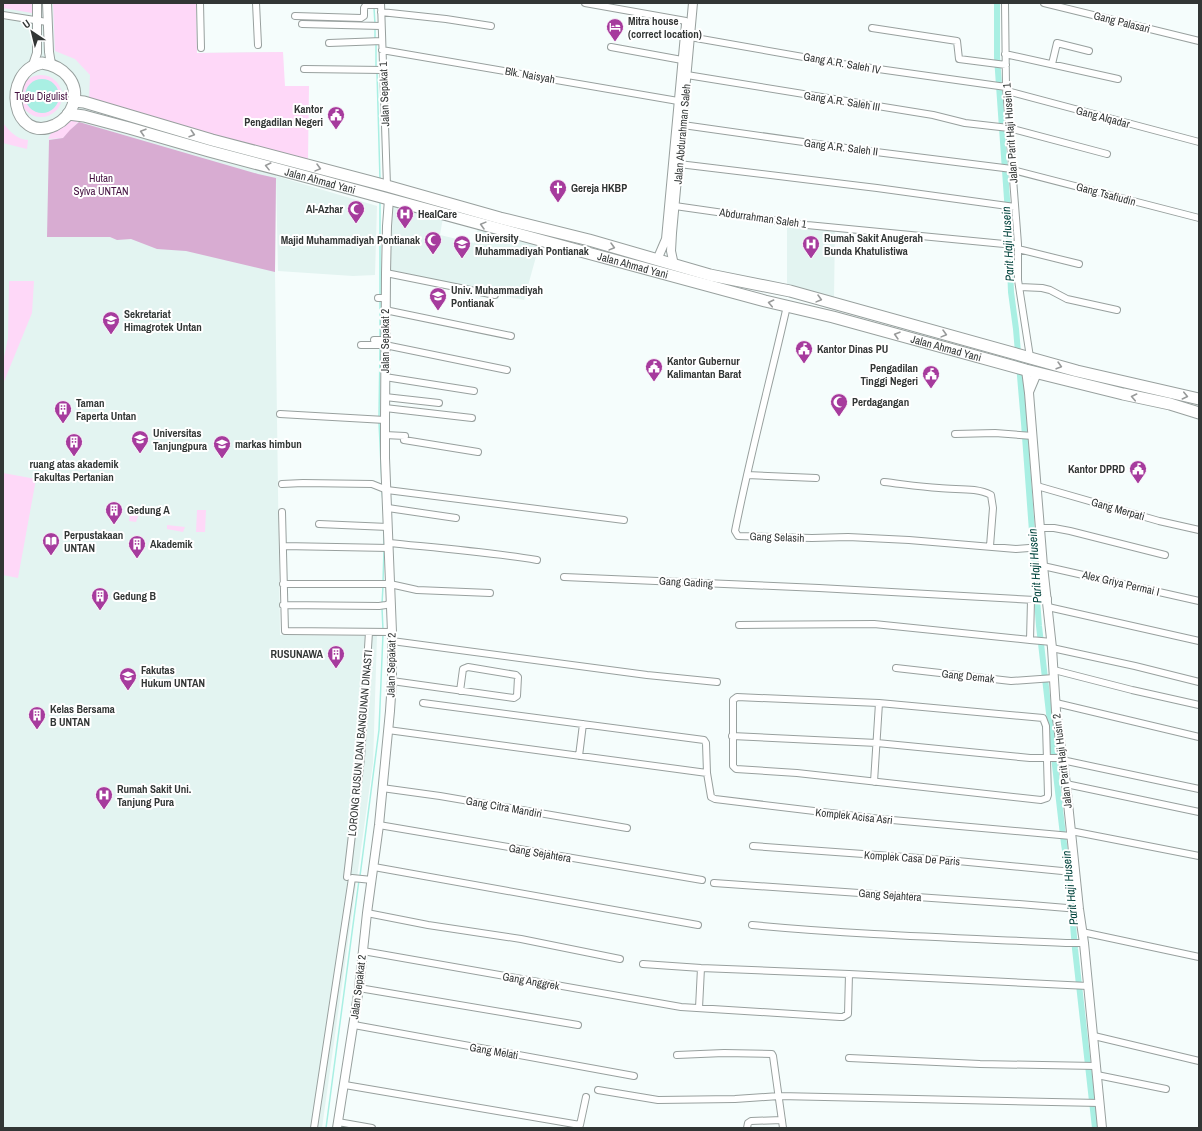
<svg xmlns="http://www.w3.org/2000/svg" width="1202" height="1131" font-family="'Archivo Narrow',sans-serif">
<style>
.built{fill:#e3f4f1}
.green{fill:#fed8f8}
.forest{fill:#d8acd2}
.water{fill:#a9efe3}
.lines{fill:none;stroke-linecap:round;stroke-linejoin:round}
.stream{stroke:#a9efe3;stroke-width:1.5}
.canal{stroke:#a9efe3;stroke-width:6}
.minor-casing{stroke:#98a09e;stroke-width:8}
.tertiary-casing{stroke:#98a09e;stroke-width:10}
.trunk-casing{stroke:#98a09e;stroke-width:13}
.minor{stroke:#fff;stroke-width:6}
.tertiary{stroke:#fff;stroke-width:8}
.trunk{stroke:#fff;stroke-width:11}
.oneway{stroke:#989a9a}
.labels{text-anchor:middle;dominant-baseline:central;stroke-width:4;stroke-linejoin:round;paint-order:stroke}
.poi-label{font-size:11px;font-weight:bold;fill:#323635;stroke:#fff;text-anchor:start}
.street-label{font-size:11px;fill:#323635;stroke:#fff}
.park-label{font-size:11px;fill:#451141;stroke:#fff}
.water-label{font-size:12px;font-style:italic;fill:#00433c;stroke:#fff}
</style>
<rect width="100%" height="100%" fill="#f5fdfc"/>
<path class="built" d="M 3,3 L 196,3 L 197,53 L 283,52 L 284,154 L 276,175 L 275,272 L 280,635 L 377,636 L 373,763 L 322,1128 L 3,1128 Z
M 276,176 L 377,206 L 375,275 L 353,276 L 278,271 Z
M 392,205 L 443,217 L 440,235 L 474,243 L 478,227 L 539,246 L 524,300 L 389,272 Z
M 787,222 L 835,229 L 834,298 L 787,289 Z"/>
<path class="green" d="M 3,3 L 32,3 L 32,13 L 3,8 Z
M 53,3 L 196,3 L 197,53 L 283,52 L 285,86 L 309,86 L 308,160 L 89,101 L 90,75 L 75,59 L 55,51 Z
M20 96a21 21 0 1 1 42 0a21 21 0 1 1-42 0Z
M 79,118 L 79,121 L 63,138 L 48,139 C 53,126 66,120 79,118 Z
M 3,123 C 9,131 18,140 28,140 L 27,149 L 3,143 Z
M 9,281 L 34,281 L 32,313 L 3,384 L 3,362 L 8,338 Z
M 3,473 L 36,479 L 18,578 L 3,575 Z
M 197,510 L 206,510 L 205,532 L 196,532 Z
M 130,512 L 139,514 L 136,522 L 129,521 Z
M 167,525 L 185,527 L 183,532 L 167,529 Z"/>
<path class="forest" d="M 79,122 L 258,174 L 276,178 L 275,272 L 186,251 L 157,249 L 131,239 L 117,240 L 110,237 L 47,237 L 49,140 L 63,138 L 70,130 Z"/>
<path class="water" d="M25 96a17 17 0 1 1 34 0a17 17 0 1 1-34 0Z"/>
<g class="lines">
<path class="stream" d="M 374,8 L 375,24
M 375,28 L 375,40
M 376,44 L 376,68
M 377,72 L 380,180
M 380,296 L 380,202
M 380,338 L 380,300
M 379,418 L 380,348
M 379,422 L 382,486
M 382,490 L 383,502
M 384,530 L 384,546
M 383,582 L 384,550
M 382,604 L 383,586
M 382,608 L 383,630
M 360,876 L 379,730 L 383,634
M 326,1128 L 359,880"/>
<path class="canal" d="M 997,3 L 997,57 L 1008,213 L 1011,292 L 1016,329 L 1024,423 L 1039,626 L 1064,844 L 1069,876 L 1075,949 L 1095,1128"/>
<g class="minor-casing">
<path id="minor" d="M 200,3 L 201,48
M 256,3 L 258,45
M 381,3 L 387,186
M 585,3 L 686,21
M 1005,3 L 1006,87 L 1018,244 L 1018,280 L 1030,357
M 1044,3 L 1199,41
M 381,12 L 446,19 L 491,26
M 3,15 L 47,22
M 295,16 L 361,18 L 364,16 L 364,8 L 366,5 L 381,5
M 302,24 L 381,26
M 872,28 L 957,41 L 959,59 L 1006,65
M 690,37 L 843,64 L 1006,87
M 329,43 L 382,41
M 611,47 L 682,60
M 382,50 L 678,101
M 1005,54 L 1118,79
M 1052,64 L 1057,43 L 1089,51
M 304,69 L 383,70
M 687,75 L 933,115 L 965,123 L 1009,128 L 1107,154
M 1007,91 L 1199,142
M 683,125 L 860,150 L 1012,169
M 679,164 L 877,188 L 1015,207
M 1013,170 L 1199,218
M 675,206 L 807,225 L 1004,244 L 1018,244
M 1018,249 L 1079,264
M 386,273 L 495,295
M 1020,287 L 1042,288 L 1050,290 L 1067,299 L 1117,310
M 378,298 L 385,298
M 787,306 C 770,381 750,455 735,531 L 738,536 L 812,538 L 848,537 L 909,540 L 1016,549 L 1042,547
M 385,310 L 511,336
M 374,340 L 385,340
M 361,345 L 385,345 L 507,370
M 385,377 L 474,391
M 385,397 L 439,403
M 385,408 L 472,418
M 280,414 L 385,420
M 955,434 L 995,433 L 1033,436
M 385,435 L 405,436 L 404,440 L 478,452
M 747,475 L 816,478
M 884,482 C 902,484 921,487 939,488 C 956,490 976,487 991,495 L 993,508 L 990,546
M 282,484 L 303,483 L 372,484 L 387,490 L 624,520
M 1037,486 L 1159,521 L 1199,530
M 388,508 L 456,518
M 282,512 L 285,631 L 392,632
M 319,524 L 388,527
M 1040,528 L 1054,528 L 1070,531 L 1165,555
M 389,543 C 438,548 488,552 537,560
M 283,546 L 389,548
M 1043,566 L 1199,601
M 564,577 L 819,588 L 1035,600 L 1048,599
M 283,584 L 390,584 L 417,590 L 490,593
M 283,605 L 379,606 L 386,605 L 391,603
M 1048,607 L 1199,641
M 739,625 L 874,624 L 1030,640 L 1052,642
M 1030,640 L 1031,600
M 392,641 L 647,675 L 717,682
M 1052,648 L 1135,666 L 1199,682
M 896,668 L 1011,681 L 1054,678
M 1054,670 L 1132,690 L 1199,705
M 392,681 L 514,698 L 517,696 L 518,677 L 516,675 L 468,667 L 463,669 L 460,691
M 737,697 L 879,703 L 1043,718 L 1046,726 L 1048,795 L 1047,798 L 1041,800 L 797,773 L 736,769 L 733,766 L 733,700 Z
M 423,703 L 704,740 L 706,743 L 707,773 L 711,797 L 715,799 L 881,819 L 1071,836
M 1056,703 L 1199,737
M 388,730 L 707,773
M 732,736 L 877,743 L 1030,758 L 1062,758
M 579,756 L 583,724
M 1062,760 L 1199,789
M 874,782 L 879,703
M 1066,784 L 1199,812
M 382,788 L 440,796 L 627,828
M 379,825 L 702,880
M 1071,831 L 1199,856
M 753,846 L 947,860 L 1062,871 L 1075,870
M 374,867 L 698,925
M 347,877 L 361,758 L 369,632
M 714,883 L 1019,904 L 1079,909
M 367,913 L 428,925 L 521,939 L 620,959
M 752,925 C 856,935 961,938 1066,943 L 1084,943
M 1082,932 L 1199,957
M 363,951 L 681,1007 L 840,1017 L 843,1017 L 848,1014 L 849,974
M 643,964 L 701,968 L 849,974 L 1088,986
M 359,988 L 578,1025
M 699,1008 L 701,968
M 354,1025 L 634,1076
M 1094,1036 L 1199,1061
M 677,1055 L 724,1053 L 772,1054 L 773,1056 L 783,1128
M 849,1058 L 980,1064 L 1096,1066
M 1097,1075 L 1166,1089
M 345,1085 L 580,1125 L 586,1097
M 598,1090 L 658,1100 L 735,1099 L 779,1096 L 1100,1103
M 338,1122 L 372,1128
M 314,1128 L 352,878 L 372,880
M 747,1128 L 748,1123 L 751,1121 L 782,1120"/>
</g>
<g class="tertiary-casing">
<path id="tertiary" d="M 47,3 L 49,52 L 51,64
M 33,65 L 37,53 L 37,3
M 657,260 L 666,239 L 686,24
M 674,265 L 671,251 L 672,233 L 693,3
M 1026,370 L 1029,393 L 1043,566 L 1052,648 L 1056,711 L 1066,784 L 1079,909 L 1084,943 L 1102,1128
M 1029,392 L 1037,373
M 337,1128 L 359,988 L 367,913 L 379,825 L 390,711 L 392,681 L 392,632 L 385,458 L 385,420 L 386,273 L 387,226 L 389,199"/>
</g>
<g class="trunk-casing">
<g id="trunk">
<path d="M 42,63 C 63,66 80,82 73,105 C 70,114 63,121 55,125 C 12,145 0,72 42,63 Z"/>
<path d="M 74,101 L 84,102 L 212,140 L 387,186 L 500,218 L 589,240 L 710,275 L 790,291 L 1077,371 L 1199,399"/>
<path id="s1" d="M 68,114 L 84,116 L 129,128 L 209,151 L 311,178 L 765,301 L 833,317 L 1026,370 L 1123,394 L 1170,404 L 1199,413"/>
</g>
</g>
<use href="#minor" class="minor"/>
<use href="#tertiary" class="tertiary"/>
<use href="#trunk" class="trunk"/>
</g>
<defs><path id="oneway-chevron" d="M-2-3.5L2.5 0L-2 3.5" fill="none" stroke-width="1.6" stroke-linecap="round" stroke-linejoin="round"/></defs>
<g class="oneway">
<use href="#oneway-chevron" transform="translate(143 132) rotate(-164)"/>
<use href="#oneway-chevron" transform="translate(192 134) rotate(17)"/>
<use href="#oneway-chevron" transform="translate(268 166) rotate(-166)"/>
<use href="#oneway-chevron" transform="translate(318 168) rotate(15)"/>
<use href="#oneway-chevron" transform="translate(483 225) rotate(-165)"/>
<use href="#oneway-chevron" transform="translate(612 247) rotate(15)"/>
<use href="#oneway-chevron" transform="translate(819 299) rotate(15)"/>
<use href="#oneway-chevron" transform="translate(771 303) rotate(-168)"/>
<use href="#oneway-chevron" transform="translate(944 334) rotate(15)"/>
<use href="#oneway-chevron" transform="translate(897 335) rotate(-164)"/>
<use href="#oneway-chevron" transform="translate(1059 366) rotate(16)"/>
<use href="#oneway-chevron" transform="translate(1185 396) rotate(13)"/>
<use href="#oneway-chevron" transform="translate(1134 397) rotate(-168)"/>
</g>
<defs>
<g id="hotel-pin" transform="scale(0.9)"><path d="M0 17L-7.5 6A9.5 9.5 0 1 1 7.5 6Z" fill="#a63b9d" stroke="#fff"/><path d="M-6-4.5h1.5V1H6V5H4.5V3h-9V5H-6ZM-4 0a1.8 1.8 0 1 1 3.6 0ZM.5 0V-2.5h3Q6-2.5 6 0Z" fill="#fff"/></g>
<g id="civic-pin" transform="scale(0.9)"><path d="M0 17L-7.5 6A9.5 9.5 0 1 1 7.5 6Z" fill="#a63b9d" stroke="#fff"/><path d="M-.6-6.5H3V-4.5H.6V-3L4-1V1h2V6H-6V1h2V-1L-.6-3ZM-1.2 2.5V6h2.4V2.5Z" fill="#fff"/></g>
<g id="church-pin" transform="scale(0.9)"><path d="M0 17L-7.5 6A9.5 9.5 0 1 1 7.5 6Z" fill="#a63b9d" stroke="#fff"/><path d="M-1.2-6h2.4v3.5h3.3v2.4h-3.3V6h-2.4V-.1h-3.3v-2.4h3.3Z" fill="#fff"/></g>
<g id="mosque-pin" transform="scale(0.9)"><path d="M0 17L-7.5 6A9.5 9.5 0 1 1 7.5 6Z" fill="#a63b9d" stroke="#fff"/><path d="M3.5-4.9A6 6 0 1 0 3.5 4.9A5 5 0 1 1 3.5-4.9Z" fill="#fff"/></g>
<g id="hospital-pin" transform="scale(0.9)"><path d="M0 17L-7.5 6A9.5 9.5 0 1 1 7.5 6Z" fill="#a63b9d" stroke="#fff"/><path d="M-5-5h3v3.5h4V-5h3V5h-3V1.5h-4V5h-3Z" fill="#fff"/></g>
<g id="university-pin" transform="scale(0.9)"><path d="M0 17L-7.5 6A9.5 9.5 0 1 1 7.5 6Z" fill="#a63b9d" stroke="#fff"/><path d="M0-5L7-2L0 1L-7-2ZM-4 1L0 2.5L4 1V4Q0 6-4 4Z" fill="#fff"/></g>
<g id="building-pin" transform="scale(0.9)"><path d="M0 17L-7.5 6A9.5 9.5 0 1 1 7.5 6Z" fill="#a63b9d" stroke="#fff"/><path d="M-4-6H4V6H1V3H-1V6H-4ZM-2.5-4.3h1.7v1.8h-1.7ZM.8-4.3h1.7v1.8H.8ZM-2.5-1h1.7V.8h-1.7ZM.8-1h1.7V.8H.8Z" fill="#fff"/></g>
<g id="library-pin" transform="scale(0.9)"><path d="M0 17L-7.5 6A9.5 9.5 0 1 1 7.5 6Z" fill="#a63b9d" stroke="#fff"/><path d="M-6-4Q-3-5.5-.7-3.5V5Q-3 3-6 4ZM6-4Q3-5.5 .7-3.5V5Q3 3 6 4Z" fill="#fff"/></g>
</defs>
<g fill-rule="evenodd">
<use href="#hotel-pin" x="615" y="27"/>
<use href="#civic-pin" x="336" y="115"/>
<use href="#church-pin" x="558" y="188"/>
<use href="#mosque-pin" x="356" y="209"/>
<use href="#hospital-pin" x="405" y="214"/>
<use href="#mosque-pin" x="433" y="240"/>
<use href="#university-pin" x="462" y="244"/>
<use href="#hospital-pin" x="811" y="244"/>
<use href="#university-pin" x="438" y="296"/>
<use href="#university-pin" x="111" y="320"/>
<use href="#civic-pin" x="804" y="349"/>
<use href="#civic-pin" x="654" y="367"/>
<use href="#civic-pin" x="931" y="374"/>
<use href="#mosque-pin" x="839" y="402"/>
<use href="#building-pin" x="63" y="409"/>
<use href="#university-pin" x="140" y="439"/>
<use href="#building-pin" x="74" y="442"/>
<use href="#university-pin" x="222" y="444"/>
<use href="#civic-pin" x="1138" y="469"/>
<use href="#building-pin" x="114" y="510"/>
<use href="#library-pin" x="51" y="541"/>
<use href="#building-pin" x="137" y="544"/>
<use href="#building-pin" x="100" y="596"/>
<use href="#building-pin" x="336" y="654"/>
<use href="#university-pin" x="128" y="676"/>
<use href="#building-pin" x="37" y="715"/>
<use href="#hospital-pin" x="104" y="795"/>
</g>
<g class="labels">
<g class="poi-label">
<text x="628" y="21">Mitra house<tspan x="628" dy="13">(correct location)</tspan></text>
<text x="323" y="109" text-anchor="end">Kantor<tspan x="323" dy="13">Pengadilan Negeri</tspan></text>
<text x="571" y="188">Gereja HKBP</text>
<text x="343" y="209" text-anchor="end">Al-Azhar</text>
<text x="418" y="214">HealCare</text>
<text x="475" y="238">University<tspan x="475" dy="13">Muhammadiyah Pontianak</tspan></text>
<text x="824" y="238">Rumah Sakit Anugerah<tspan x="824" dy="13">Bunda Khatulistiwa</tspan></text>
<text x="420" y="240" text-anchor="end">Majid Muhammadiyah Pontianak</text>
<text x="451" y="290">Univ. Muhammadiyah<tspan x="451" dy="13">Pontianak</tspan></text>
<text x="124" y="314">Sekretariat<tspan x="124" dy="13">Himagrotek Untan</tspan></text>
<text x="817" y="349">Kantor Dinas PU</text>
<text x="667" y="361">Kantor Gubernur<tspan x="667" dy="13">Kalimantan Barat</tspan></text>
<text x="918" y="368" text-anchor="end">Pengadilan<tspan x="918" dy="13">Tinggi Negeri</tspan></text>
<text x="852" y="402">Perdagangan</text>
<text x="76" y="403">Taman<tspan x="76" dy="13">Faperta Untan</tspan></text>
<text x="153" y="433">Universitas<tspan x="153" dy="13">Tanjungpura</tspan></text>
<text x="235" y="444">markas himbun</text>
<text x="74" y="464" text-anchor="middle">ruang atas akademik<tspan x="74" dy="13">Fakultas Pertanian</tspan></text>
<text x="1125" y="469" text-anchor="end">Kantor DPRD</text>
<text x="127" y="510">Gedung A</text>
<text x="64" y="535">Perpustakaan<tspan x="64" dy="13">UNTAN</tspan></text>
<text x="150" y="544">Akademik</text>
<text x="113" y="596">Gedung B</text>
<text x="323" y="654" text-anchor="end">RUSUNAWA</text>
<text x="141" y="670">Fakutas<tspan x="141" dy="13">Hukum UNTAN</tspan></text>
<text x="50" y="709">Kelas Bersama<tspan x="50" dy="13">B UNTAN</tspan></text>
<text x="117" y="789">Rumah Sakit Uni.<tspan x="117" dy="13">Tanjung Pura</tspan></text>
</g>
<g class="street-label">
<text transform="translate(1122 22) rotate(14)">Gang Palasari</text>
<text transform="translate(842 63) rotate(10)">Gang A.R. Saleh IV</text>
<text transform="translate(530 75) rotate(10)">Blk. Naisyah</text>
<text transform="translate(384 94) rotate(-92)">Jalan Sepakat 1</text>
<text transform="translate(842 101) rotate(9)">Gang A.R. Saleh III</text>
<text transform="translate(1103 117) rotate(15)">Gang Alqadar</text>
<text transform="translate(1010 133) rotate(-94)">Jalan Parit Haji Husein 1</text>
<text transform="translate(682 134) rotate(-85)">Jalan Abdurahman Saleh</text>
<text transform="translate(841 147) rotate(7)">Gang A.R. Saleh II</text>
<text stroke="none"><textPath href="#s1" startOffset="261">Jalan Ahmad Yani</textPath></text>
<text transform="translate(1106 194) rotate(15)">Gang Tsafiudin</text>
<text transform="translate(763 218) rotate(8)">Abdurrahman Saleh 1</text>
<text stroke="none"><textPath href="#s1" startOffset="585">Jalan Ahmad Yani</textPath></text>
<text transform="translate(385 341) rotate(-90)">Jalan Sepakat 2</text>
<text stroke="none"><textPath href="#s1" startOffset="909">Jalan Ahmad Yani</textPath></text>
<text transform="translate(1118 509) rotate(16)">Gang Merpati</text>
<text transform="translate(777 537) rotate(2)">Gang Selasih</text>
<text transform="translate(686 582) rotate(3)">Gang Gading</text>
<text transform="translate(1121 583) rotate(13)">Alex Griya Permai I</text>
<text transform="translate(391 665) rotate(-89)">Jalan Sepakat 2</text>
<text transform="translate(968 676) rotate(6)">Gang Demak</text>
<text transform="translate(360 743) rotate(-85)">LORONG RUSUN DAN BANGUNAN DINASTI</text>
<text transform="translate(1062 761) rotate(-97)">Jalan Parit Haji Husin 2</text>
<text transform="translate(504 807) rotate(10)">Gang Citra Mandiri</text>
<text transform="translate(854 816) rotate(6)">Komplek Acisa Asri</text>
<text transform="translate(540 853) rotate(10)">Gang Sejahtera</text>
<text transform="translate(912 858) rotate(4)">Komplek Casa De Paris</text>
<text transform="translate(890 895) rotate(4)">Gang Sejahtera</text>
<text transform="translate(531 981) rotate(10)">Gang Anggrek</text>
<text transform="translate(358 987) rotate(-83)">Jalan Sepakat 2</text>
<text transform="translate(494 1051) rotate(10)">Gang Melati</text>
</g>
<g class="park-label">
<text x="41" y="96">Tugu Digulist</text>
<text x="101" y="178">Hutan<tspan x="101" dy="13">Sylva UNTAN</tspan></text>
</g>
<g class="water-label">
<text transform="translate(1008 244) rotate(-93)">Parit Haji Husein</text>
<text transform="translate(1035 566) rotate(-94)">Parit Haji Husein</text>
<text transform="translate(1070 888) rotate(-96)">Parit Haji Husein</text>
</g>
</g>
<rect width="1202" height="1131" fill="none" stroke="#323635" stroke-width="8"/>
<g transform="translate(32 32) rotate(325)" stroke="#ffffff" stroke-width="3" paint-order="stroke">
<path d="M0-3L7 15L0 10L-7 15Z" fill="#323635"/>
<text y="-6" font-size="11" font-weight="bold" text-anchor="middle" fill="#323635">U</text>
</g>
</svg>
